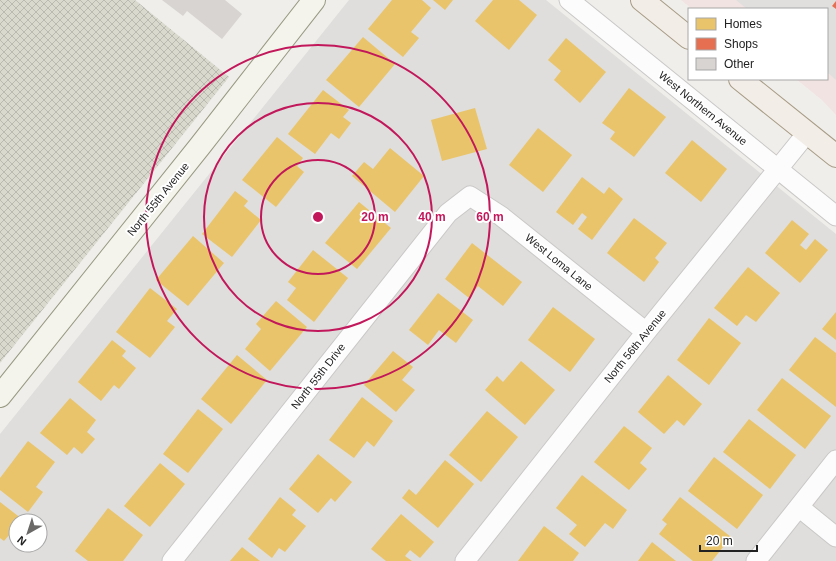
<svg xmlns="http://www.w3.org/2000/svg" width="836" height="561" font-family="Arial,sans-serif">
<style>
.residential{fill:#dfdedc;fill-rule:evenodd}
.commercial{fill:#f1e3e1}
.construction{fill:url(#construction-cross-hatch)}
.parking{fill:#e0dfde}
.homes{fill:#e9c46a}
.shops{fill:#e76f51}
.building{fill:#d7d4d2}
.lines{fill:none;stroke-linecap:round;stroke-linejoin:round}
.street-casing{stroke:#c9c8c7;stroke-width:21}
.secondary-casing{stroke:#999a82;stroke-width:24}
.primary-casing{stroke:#a79c86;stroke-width:24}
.street{stroke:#fdfcfc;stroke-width:19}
.secondary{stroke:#f4f4ed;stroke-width:22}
.primary{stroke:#f3ede7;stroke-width:22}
.ring{fill:none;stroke:#c2185b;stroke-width:2}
.labels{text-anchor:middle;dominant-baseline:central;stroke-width:4;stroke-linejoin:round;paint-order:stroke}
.street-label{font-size:11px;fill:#222;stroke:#fff}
.centre{fill:#c2185b;stroke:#fff;stroke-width:2}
.ring-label{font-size:12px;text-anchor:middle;font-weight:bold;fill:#c2185b;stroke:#fff;stroke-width:4;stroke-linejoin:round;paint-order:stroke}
</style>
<defs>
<pattern id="construction-cross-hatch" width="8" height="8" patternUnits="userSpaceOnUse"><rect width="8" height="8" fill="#d9d9cd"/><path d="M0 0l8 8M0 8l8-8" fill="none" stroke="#babab0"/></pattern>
</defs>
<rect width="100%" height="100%" fill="#f0eeeb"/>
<path class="residential" d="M 349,0 L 546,0 L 836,234 L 836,561 L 0,561 L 0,434 ZM 16,521 L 40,521 L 40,545 L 16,545 Z"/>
<path class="commercial" d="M 681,0 L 836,0 L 836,115 L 822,100 L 796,79 L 827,79 L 827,9 L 692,9 Z"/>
<path class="construction" d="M 0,0 L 135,0 L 229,77 L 0,363 Z"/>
<path class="parking" d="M 736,0 L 836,0 L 836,80 L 827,72 L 827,9 L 747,9 Z"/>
<path class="homes" d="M 392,0 L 422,0 L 431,8 L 411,32 L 419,38 L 403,57 L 368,29 Z
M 433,0 L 453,0 L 445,10 Z
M 493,0 L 519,0 L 537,15 L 509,50 L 475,21 Z
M 363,37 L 395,64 L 359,107 L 326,80 Z
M 566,38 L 606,72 L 580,103 L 554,80 L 561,71 L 548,60 Z
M 629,88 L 666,117 L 634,157 L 610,139 L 615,132 L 602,123 Z
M 323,90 L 349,110 L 343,117 L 351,123 L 339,139 L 331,133 L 315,154 L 288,134 Z
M 475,108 L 487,149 L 442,161 L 431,120 Z
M 538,128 L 572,155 L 543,192 L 509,165 Z
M 277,137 L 303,158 L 297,166 L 304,172 L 276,207 L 242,180 Z
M 692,140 L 727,169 L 701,202 L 665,173 Z
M 390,148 L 424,176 L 395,212 L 352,176 L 364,162 L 373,169 Z
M 582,177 L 604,194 L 609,187 L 623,199 L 592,240 L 578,229 L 587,217 L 582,213 L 573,225 L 556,212 Z
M 235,191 L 248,201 L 244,206 L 261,220 L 232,257 L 202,234 Z
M 359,202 L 391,228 L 357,269 L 325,243 Z
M 634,218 L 667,243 L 655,258 L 659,262 L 644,282 L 607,253 Z
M 792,220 L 809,234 L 800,245 L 806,250 L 815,239 L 828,250 L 800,283 L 765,253 Z
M 193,236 L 224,263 L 188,306 L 156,280 Z
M 472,243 L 522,282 L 503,306 L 478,286 L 469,298 L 445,279 Z
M 313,250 L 348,278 L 314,322 L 287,300 L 296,288 L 288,282 Z
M 748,267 L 780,293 L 756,322 L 746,315 L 737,326 L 714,308 Z
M 150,288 L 177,309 L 167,321 L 175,327 L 150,358 L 116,332 Z
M 438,293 L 473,320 L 456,343 L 439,330 L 428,345 L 409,330 Z
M 276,301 L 307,327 L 270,371 L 245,349 L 261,329 L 256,324 Z
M 553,307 L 595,339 L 570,372 L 528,340 Z
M 836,312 L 836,340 L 822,329 Z
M 709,318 L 741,343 L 709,385 L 677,360 Z
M 815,337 L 836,353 L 836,407 L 789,370 Z
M 112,340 L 126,351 L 122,356 L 136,368 L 119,389 L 114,385 L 101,401 L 78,382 Z
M 393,351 L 413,367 L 402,380 L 415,390 L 396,412 L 364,385 Z
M 237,355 L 267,380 L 231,424 L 201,399 Z
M 521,361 L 555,390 L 525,425 L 485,390 L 497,376 L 503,382 Z
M 668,375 L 702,404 L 684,426 L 677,420 L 664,434 L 638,412 Z
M 782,378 L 831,416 L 805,449 L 757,410 Z
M 362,397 L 393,421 L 374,447 L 367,441 L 354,458 L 329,440 Z
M 70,398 L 96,420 L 87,432 L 95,439 L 82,454 L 74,447 L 67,455 L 40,433 Z
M 198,409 L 223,429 L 188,473 L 163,454 Z
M 487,411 L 518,437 L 481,482 L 449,455 Z
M 749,419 L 796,455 L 770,489 L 723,452 Z
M 624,426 L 652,448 L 640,463 L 647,469 L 629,490 L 594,462 Z
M 28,441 L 55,462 L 36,487 L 43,492 L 28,512 L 0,490 L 0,478 Z
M 318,454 L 352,482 L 335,502 L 331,498 L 318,513 L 289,489 Z
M 714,457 L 763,495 L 737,529 L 688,491 Z
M 445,460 L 474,484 L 438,528 L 402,498 L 409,489 L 416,495 Z
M 160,463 L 185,484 L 150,527 L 124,506 Z
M 582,475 L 627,510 L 613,529 L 605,523 L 585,547 L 569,534 L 577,525 L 556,508 Z
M 280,497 L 296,510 L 292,515 L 306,526 L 285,552 L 279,548 L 272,558 L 248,539 Z
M 680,497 L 731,537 L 712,561 L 693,561 L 659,534 L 667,524 L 662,520 Z
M 0,502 L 22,519 L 16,521 L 16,527 L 4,541 L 0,538 Z
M 108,508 L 143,535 L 123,561 L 88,561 L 75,551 Z
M 401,514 L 434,542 L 420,558 L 410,550 L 405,556 L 412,561 L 386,561 L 371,549 Z
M 544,526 L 579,553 L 573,561 L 518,561 Z
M 652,542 L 676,561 L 638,561 Z
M 242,547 L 260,561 L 230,561 Z"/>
<path class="shops" d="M 836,1 L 836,9 L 832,6 Z"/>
<path class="building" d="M 162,0 L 225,0 L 242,14 L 222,39 L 187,11 L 183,16 Z"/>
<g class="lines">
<g class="street-casing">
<path id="street" d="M 569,0 L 836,216
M 799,507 L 836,537
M 172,561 L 448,213 L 470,196 L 501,216 L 646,332
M 465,561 L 646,332 L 807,133
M 756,561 L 836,460"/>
</g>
<g class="secondary-casing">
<path id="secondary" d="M 0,396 L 200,146 L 314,0"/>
</g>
<g class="primary-casing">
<path id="primary" d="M 642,0 L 689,38
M 740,79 L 836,156"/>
</g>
<use href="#street" class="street"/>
<use href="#secondary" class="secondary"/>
<use href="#primary" class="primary"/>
</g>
<g class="ring">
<circle cx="318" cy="217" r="57"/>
<circle cx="318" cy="217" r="114"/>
<circle cx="318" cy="217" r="172"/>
</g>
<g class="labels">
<g class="street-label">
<text transform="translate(703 108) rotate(39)">West Northern Avenue</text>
<text transform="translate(158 199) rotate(-51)">North 55th Avenue</text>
<text transform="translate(559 262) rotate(39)">West Loma Lane</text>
<text transform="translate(635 346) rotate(-51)">North 56th Avenue</text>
<text transform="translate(318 376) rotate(-52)">North 55th Drive</text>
</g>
</g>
<circle cx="318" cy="217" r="6" class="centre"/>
<g class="ring-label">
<text x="375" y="221">20 m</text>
<text x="432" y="221">40 m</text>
<text x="490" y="221">60 m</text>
</g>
<rect x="688" y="8" width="140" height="72" fill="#ffffff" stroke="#a7a7a7"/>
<rect x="696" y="18" width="20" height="12" fill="#e9c46a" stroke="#a7a7a7"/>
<text x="724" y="28" font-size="12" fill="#222222">Homes</text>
<rect x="696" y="38" width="20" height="12" fill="#e76f51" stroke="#a7a7a7"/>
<text x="724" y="48" font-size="12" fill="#222222">Shops</text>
<rect x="696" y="58" width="20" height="12" fill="#d7d4d2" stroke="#a7a7a7"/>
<text x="724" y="68" font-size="12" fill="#222222">Other</text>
<g transform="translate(28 533) rotate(219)"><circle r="19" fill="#ffffff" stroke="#a7a7a7"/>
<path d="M0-3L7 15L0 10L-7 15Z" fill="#6a6968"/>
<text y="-6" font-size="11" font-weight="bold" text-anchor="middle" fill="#222222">N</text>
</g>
<path d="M700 545v6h57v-6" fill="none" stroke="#222222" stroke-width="2"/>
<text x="706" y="545" font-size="12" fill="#222222" stroke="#ffffff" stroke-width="3" paint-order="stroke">20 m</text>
</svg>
